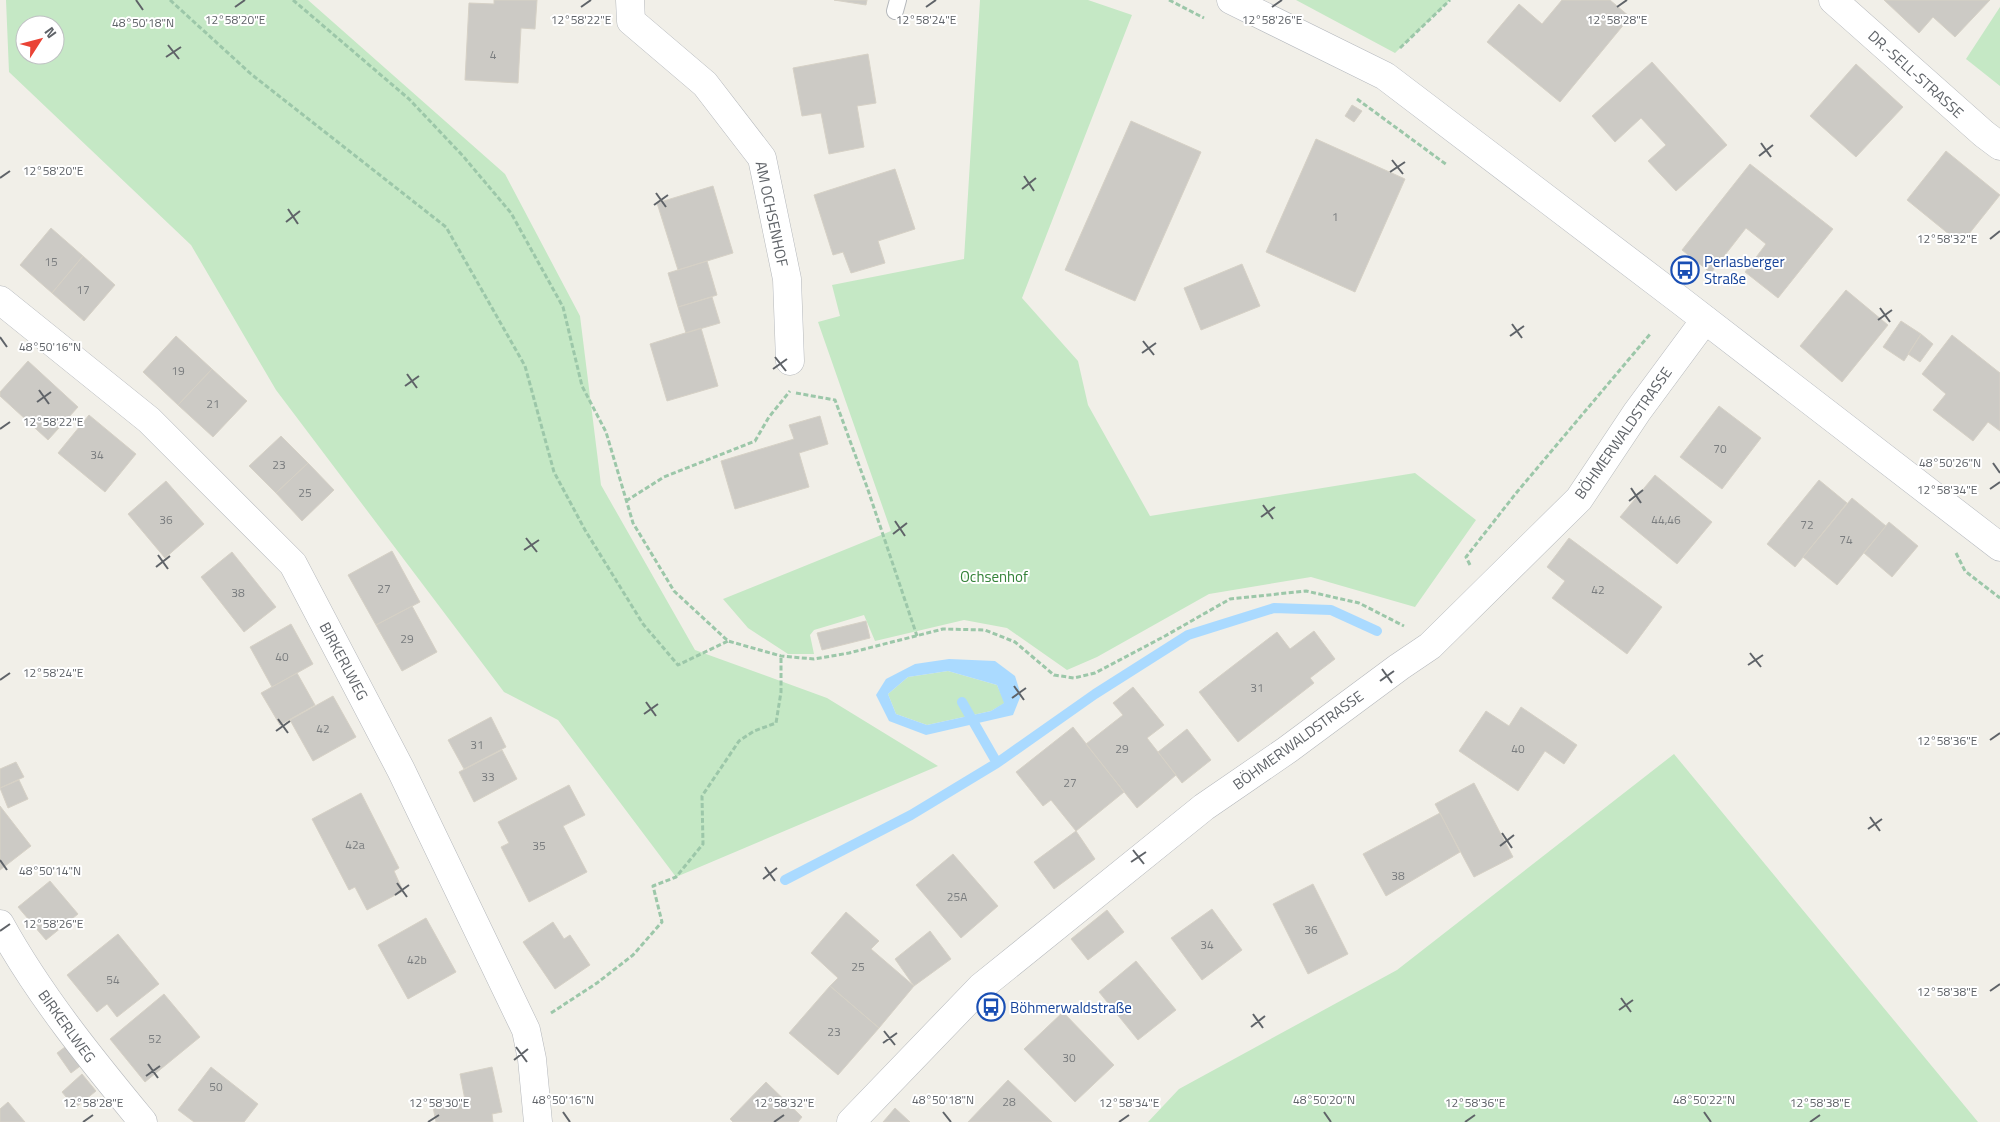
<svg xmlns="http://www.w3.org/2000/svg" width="2000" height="1122" font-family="'Titillium Web',sans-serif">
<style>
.green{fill:#c5e8c5;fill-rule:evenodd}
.water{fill:#aadaff;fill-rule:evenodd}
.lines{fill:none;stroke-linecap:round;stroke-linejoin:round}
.stream{stroke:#aadaff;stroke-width:10}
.building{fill:#cccac5;stroke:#d6d1c6}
.lane-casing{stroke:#b5b8bc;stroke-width:18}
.street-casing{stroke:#b5b8bc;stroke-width:29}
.secondary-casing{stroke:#b6babf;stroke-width:29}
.path{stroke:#9cc7a9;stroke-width:3;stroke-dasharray:5 2.5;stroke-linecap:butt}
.lane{stroke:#fff;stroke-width:16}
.street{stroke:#fff;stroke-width:28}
.secondary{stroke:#fff;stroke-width:28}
.ticks{fill:none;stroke:#5f6368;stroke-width:2}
.labels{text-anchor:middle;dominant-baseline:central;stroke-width:4;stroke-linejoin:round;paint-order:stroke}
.number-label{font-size:12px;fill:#7a7d7f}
.street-label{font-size:15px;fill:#5f6368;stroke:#fff}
.transit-label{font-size:15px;fill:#164399;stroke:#fff;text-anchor:start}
.park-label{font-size:15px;fill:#348238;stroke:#fff}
.ticks-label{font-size:12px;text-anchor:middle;fill:#5f6368;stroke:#fff;stroke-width:4;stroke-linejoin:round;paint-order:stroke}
</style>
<rect width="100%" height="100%" fill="#f1efe8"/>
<path class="green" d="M 6,0 L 308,0 L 505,174 L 580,316 L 601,485 L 695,650 L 827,698 L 938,766 L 676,877 L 558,720 L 504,692 L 276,390 L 191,245 L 9,72 ZM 25,25 L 55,25 L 55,55 L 25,55 Z
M 980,0 L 1088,0 L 1132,15 L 1022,298 L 1078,361 L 1088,405 L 1150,516 L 1415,473 L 1476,520 L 1415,607 L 1311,577 L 1209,594 L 1097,657 L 1067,670 L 1007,628 L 964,620 L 875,641 L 864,615 L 814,630 L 810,635 L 814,654 L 788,654 L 748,628 L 723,599 L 891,531 L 818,322 L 840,316 L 832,285 L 964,259 Z
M 1296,0 L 1450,0 L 1395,53 Z
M 2000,7 L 2000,86 L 1966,59 Z
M 948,671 L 997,685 L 1005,703 L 991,711 L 927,725 L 896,714 L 888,694 L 908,677 Z
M 1674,754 L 1978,1122 L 1148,1122 L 1179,1089 L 1397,970 Z"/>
<path class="water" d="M 949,659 L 995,661 L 1015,676 L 1021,695 L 1013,715 L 926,735 L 889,721 L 876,695 L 886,679 L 915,664 ZM 948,671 L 997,685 L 1004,703 L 991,711 L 927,725 L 896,714 L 888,694 L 908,677 Z"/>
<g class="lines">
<path class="stream" d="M 962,702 L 997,763
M 785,880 L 911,815 L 997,763 L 1095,694 L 1188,635 L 1274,608 L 1331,610 L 1377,631"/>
</g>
<path class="building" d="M 494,0 L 537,0 L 535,29 L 521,28 L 518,83 L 465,80 L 469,3 L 494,4 Z
M 834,0 L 867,0 L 866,5 Z
M 1562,0 L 1610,0 L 1630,17 L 1560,102 L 1487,42 L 1519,4 L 1542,24 Z
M 1884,0 L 1990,0 L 1955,37 L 1933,17 L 1919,33 Z
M 868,54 L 876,103 L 857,106 L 864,147 L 829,154 L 821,113 L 802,116 L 793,68 Z
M 1652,62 L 1727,145 L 1676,191 L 1648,161 L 1666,145 L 1641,118 L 1615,142 L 1592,116 Z
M 1856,64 L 1903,107 L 1856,157 L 1810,116 Z
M 1352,105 L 1362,111 L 1354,122 L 1345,116 Z
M 1131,121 L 1201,152 L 1135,301 L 1065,270 Z
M 1316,139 L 1405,179 L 1355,292 L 1266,252 Z
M 1946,151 L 2000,195 L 1961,244 L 1907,200 Z
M 1750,164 L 1833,229 L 1778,298 L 1745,272 L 1766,244 L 1746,228 L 1711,273 L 1682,250 Z
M 895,169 L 915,229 L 878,241 L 885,263 L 851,273 L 843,252 L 833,255 L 814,195 Z
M 713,186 L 733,253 L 678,270 L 657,203 Z
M 51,228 L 83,256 L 52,293 L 20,265 Z
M 83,256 L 115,285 L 84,321 L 52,293 Z
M 707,261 L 717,295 L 678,307 L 668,273 Z
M 1242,264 L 1260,306 L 1201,330 L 1184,288 Z
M 1846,290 L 1888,325 L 1842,382 L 1800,346 Z
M 712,297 L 720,323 L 686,333 L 678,307 Z
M 1901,321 L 1921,334 L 1904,361 L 1883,347 Z
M 701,328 L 718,386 L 667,401 L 650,344 Z
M 1921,334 L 1933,344 L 1920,362 L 1908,354 Z
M 1952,335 L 2000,373 L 2000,431 L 1988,422 L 1973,441 L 1933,410 L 1946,394 L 1922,374 Z
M 176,336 L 212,369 L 178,405 L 143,372 Z
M 28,361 L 78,407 L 48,440 L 0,396 L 0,392 Z
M 212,369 L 247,401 L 213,437 L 178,405 Z
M 1719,406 L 1761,438 L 1722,489 L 1680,457 Z
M 89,415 L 136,454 L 105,492 L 58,453 Z
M 820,416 L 828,444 L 799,453 L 809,487 L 735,509 L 721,461 L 794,439 L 789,425 Z
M 281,436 L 308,463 L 276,493 L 249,466 Z
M 308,463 L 334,490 L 302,521 L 276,493 Z
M 1655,475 L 1712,522 L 1677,564 L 1620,517 Z
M 1819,480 L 1847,503 L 1795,567 L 1767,544 Z
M 166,481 L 204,524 L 165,558 L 128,514 Z
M 1852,498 L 1886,526 L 1837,585 L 1803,557 Z
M 1889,522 L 1918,546 L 1892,577 L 1864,553 Z
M 1569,538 L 1662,607 L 1627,654 L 1552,598 L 1565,581 L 1547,567 Z
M 392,551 L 420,602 L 376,625 L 348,575 Z
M 232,552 L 276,607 L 244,632 L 201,577 Z
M 412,606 L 437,652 L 402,671 L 376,625 Z
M 866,621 L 870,638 L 822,650 L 817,633 Z
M 291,624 L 313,664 L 272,687 L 250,647 Z
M 1314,631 L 1335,659 L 1310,678 L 1314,683 L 1238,742 L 1199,692 L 1277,632 L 1290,649 Z
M 297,673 L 315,705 L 280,725 L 261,693 Z
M 1133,687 L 1164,725 L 1147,738 L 1176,775 L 1137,808 L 1086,744 L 1123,715 L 1113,703 Z
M 333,696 L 356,737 L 313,761 L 290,720 Z
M 1521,707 L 1577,745 L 1564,764 L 1545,751 L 1518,791 L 1459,751 L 1486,711 L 1509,726 Z
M 491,717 L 506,747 L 464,769 L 448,740 Z
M 1073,727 L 1124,792 L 1076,831 L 1051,800 L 1043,806 L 1016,772 Z
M 1187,729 L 1211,760 L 1182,783 L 1158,752 Z
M 502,750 L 517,779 L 474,802 L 459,772 Z
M 16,762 L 24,777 L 0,788 L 0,769 Z
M 19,780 L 28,799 L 8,808 L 0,788 Z
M 1474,783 L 1513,857 L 1474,877 L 1435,804 Z
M 569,785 L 585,815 L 563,826 L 587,872 L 529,902 L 501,847 L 509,843 L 498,822 Z
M 361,793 L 399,868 L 394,871 L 403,891 L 367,910 L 355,887 L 349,890 L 312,819 Z
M 0,806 L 31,846 L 0,870 Z
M 1440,813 L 1460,852 L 1386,896 L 1363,854 Z
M 1076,831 L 1095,859 L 1054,889 L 1034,862 Z
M 953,854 L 998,906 L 961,938 L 916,885 Z
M 50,881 L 78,914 L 46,940 L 18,907 Z
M 1313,884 L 1348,954 L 1308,974 L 1273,904 Z
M 1212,909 L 1242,950 L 1202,980 L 1171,938 Z
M 1107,910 L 1124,932 L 1088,960 L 1071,939 Z
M 846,912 L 879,941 L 871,949 L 914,986 L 879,1028 L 830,986 L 838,978 L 811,953 Z
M 426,918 L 456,972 L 408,999 L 378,945 Z
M 553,922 L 564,939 L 570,935 L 590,965 L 555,989 L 523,942 Z
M 930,931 L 951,959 L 914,986 L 895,959 Z
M 118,934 L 159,984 L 117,1017 L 107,1004 L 97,1012 L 67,975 Z
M 1136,961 L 1176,1010 L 1138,1040 L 1099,992 Z
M 830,986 L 879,1028 L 838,1075 L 789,1033 Z
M 164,994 L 200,1037 L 145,1082 L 110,1039 Z
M 1063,1012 L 1114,1065 L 1075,1102 L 1024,1049 Z
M 69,1044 L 83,1064 L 71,1073 L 57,1053 Z
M 211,1067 L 258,1104 L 244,1122 L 194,1122 L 178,1110 Z
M 492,1067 L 502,1112 L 492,1114 L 493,1122 L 436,1122 L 433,1107 L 465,1100 L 460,1074 Z
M 82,1074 L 96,1091 L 75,1108 L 62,1092 Z
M 1008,1080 L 1052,1122 L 968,1122 Z
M 766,1082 L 802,1117 L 798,1122 L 733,1122 L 730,1119 Z
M 8,1102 L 25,1122 L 0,1122 L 0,1109 Z
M 895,1108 L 910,1122 L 883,1122 Z"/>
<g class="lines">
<g class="lane-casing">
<path id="lane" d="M 895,11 L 898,0"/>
</g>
<g class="street-casing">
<path id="street" d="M 630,0 L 631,21 L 705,84 L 762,158 L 787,279 L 790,361
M 1833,0 L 1984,134 L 2000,146
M 0,300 L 149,420 L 293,564 L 401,770 L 526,1030 L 532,1059 L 538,1122
M 0,924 C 39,995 91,1059 143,1122
M 851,1122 L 981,987 L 1204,807 L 1287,750 L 1399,667 L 1430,646 L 1579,499 L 1637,412 L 1705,320"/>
</g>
<g class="secondary-casing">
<path id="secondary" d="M 1231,0 L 1385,76 L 1681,301 L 2000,547"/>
</g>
<path class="path" d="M 170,0 L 251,74 L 446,227 L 525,366 L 554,472 L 585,530 L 643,624 L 678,665 L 728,641
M 293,0 L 409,99 L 463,156 L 511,213 L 563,307 L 582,386 L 606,432 L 633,523 L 674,591 L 728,641 L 781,656 L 814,659 L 849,653 L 943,629 L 985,630 L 1015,642 L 1054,675 L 1074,678 L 1095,673 L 1165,636 L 1230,599 L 1306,591 L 1359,603 L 1404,626
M 1169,0 L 1204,18
M 1400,48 L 1450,0
M 1357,99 L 1447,165
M 796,393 L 835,400 L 867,487 L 917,636
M 626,501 L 664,477 L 755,441 L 769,417 L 790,391
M 1956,553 L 1965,571 L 2000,598
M 1470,565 L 1466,557 L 1517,492 L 1651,333
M 551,1013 L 597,983 L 633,955 L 662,922 L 653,886 L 676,877 L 703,844 L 702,796 L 739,741 L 754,731 L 776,723 L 781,692 L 781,656"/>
<use href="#lane" class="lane"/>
<use href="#street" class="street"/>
<use href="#secondary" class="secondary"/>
</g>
<path class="ticks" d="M 136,0 L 143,10M 235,7 L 245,0M 581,7 L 591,0M 926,7 L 936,0M 1272,7 L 1282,0M 1617,7 L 1627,0M 168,45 L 179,59M 166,57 L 181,47M 1761,143 L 1771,157M 1759,156 L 1773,145M 1392,160 L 1403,174M 1390,172 L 1405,162M 1024,176 L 1034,191M 0,178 L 10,171M 1022,189 L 1036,178M 656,193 L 666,207M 654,205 L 668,195M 288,209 L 298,224M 286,222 L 300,211M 1990,239 L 2000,231M 1880,308 L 1890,322M 1878,320 L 1892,310M 1512,324 L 1522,338M 1510,336 L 1524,326M 0,337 L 7,347M 1143,341 L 1154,355M 1142,353 L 1156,343M 775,357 L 786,371M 773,369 L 787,359M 407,374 L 417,388M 405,386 L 419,376M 39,390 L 49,404M 37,402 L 51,392M 0,429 L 10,422M 1993,463 L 2000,473M 1631,488 L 1641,503M 1990,489 L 2000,482M 1629,501 L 1643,490M 1263,505 L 1273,519M 1261,517 L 1275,507M 895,521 L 905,536M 893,534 L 907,523M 526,538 L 537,552M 524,550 L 539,540M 158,555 L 168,569M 156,567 L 170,556M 1750,653 L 1761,667M 1748,665 L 1763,655M 1382,669 L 1392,683M 0,680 L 10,673M 1380,681 L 1394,671M 1014,686 L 1024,700M 1012,698 L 1026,688M 646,702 L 656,716M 644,714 L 658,704M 278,719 L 288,733M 276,731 L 290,721M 1990,740 L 2000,733M 1870,817 L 1880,831M 1868,829 L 1882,819M 1502,833 L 1512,848M 1500,846 L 1514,835M 1133,850 L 1144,864M 0,860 L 7,870M 1131,862 L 1146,852M 765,867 L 775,881M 763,879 L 777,868M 397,883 L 407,897M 395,895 L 409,885M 0,931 L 10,924M 1990,991 L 2000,984M 1621,998 L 1631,1012M 1619,1010 L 1633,1000M 1253,1014 L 1263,1028M 1251,1027 L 1265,1016M 884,1031 L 895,1045M 883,1043 L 897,1033M 516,1047 L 527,1062M 514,1060 L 528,1049M 148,1064 L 158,1078M 146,1076 L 160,1066M 563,1112 L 570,1122M 943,1112 L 951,1122M 1324,1112 L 1331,1122M 1704,1112 L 1711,1122M 83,1122 L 93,1115M 428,1122 L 439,1115M 774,1122 L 784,1115M 1119,1122 L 1129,1115M 1465,1122 L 1475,1115M 1810,1122 L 1820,1115"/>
<defs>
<g id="bus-ring" transform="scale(1.4375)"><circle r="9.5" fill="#fff" stroke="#1a4fb4" stroke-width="1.5"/><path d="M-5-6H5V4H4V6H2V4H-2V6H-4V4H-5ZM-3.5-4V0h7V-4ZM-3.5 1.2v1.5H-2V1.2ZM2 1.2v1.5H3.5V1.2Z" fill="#1a4fb4"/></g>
</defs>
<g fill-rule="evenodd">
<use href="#bus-ring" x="1685" y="270"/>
<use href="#bus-ring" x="991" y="1007"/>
</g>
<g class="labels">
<g class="number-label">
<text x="493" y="54">4</text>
<text x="1335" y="216">1</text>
<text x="51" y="261">15</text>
<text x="83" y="289">17</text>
<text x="178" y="370">19</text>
<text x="213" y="403">21</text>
<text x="1720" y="448">70</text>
<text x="97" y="454">34</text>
<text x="279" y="464">23</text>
<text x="305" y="492">25</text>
<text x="166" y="519">36</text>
<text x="1666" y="519">44,46</text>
<text x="1807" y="524">72</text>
<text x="1846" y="539">74</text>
<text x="384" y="588">27</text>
<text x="1598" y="589">42</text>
<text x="238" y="592">38</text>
<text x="407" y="638">29</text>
<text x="282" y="656">40</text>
<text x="1257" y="687">31</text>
<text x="323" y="728">42</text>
<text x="477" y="744">31</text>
<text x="1122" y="748">29</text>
<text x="1518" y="748">40</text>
<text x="488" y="776">33</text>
<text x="1070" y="782">27</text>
<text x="355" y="844">42a</text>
<text x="539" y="845">35</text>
<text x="1398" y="875">38</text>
<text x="957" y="896">25A</text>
<text x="1311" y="929">36</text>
<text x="1207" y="944">34</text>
<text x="417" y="959">42b</text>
<text x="858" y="966">25</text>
<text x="113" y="979">54</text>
<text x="834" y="1031">23</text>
<text x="155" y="1038">52</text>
<text x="1069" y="1057">30</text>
<text x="216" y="1086">50</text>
<text x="1009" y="1101">28</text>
</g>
<g class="street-label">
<text transform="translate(1916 74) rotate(42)">DR.-SELL-STRASSE</text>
<text transform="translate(772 214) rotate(78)">AM OCHSENHOF</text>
<text transform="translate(1623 433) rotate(-55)">BÖHMERWALDSTRASSE</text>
<text transform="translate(344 661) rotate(62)">BIRKERLWEG</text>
<text transform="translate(1298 740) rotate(-36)">BÖHMERWALDSTRASSE</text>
<text transform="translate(67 1026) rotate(54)">BIRKERLWEG</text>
</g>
<g class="transit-label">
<text x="1704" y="261">Perlasberger<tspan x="1704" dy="17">Straße</tspan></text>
<text x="1010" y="1007">Böhmerwaldstraße</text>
</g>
<g class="park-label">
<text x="994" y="576">Ochsenhof</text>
</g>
</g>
<g class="ticks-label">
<text x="581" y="24">12°58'22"E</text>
<text x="926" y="24">12°58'24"E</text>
<text x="235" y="24">12°58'20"E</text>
<text x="1272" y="24">12°58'26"E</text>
<text x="1617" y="24">12°58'28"E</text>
<text x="143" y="27">48°50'18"N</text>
<text x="53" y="175">12°58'20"E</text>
<text x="1947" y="243">12°58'32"E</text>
<text x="50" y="351">48°50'16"N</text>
<text x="53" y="426">12°58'22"E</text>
<text x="1950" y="467">48°50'26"N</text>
<text x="1947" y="494">12°58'34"E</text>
<text x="53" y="677">12°58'24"E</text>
<text x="1947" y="745">12°58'36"E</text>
<text x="50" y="875">48°50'14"N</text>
<text x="53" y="928">12°58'26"E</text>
<text x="1947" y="996">12°58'38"E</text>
<text x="563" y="1104">48°50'16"N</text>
<text x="943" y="1104">48°50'18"N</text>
<text x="1324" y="1104">48°50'20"N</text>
<text x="1704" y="1104">48°50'22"N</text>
<text x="93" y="1107">12°58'28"E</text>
<text x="439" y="1107">12°58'30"E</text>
<text x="784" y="1107">12°58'32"E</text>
<text x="1129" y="1107">12°58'34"E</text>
<text x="1475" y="1107">12°58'36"E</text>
<text x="1820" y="1107">12°58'38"E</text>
</g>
<g transform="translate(40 40) rotate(54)"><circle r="24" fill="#ffffff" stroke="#bfc1c3"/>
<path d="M0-4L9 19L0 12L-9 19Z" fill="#ea4335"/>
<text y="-8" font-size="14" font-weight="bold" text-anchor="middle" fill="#5f6368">N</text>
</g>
</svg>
